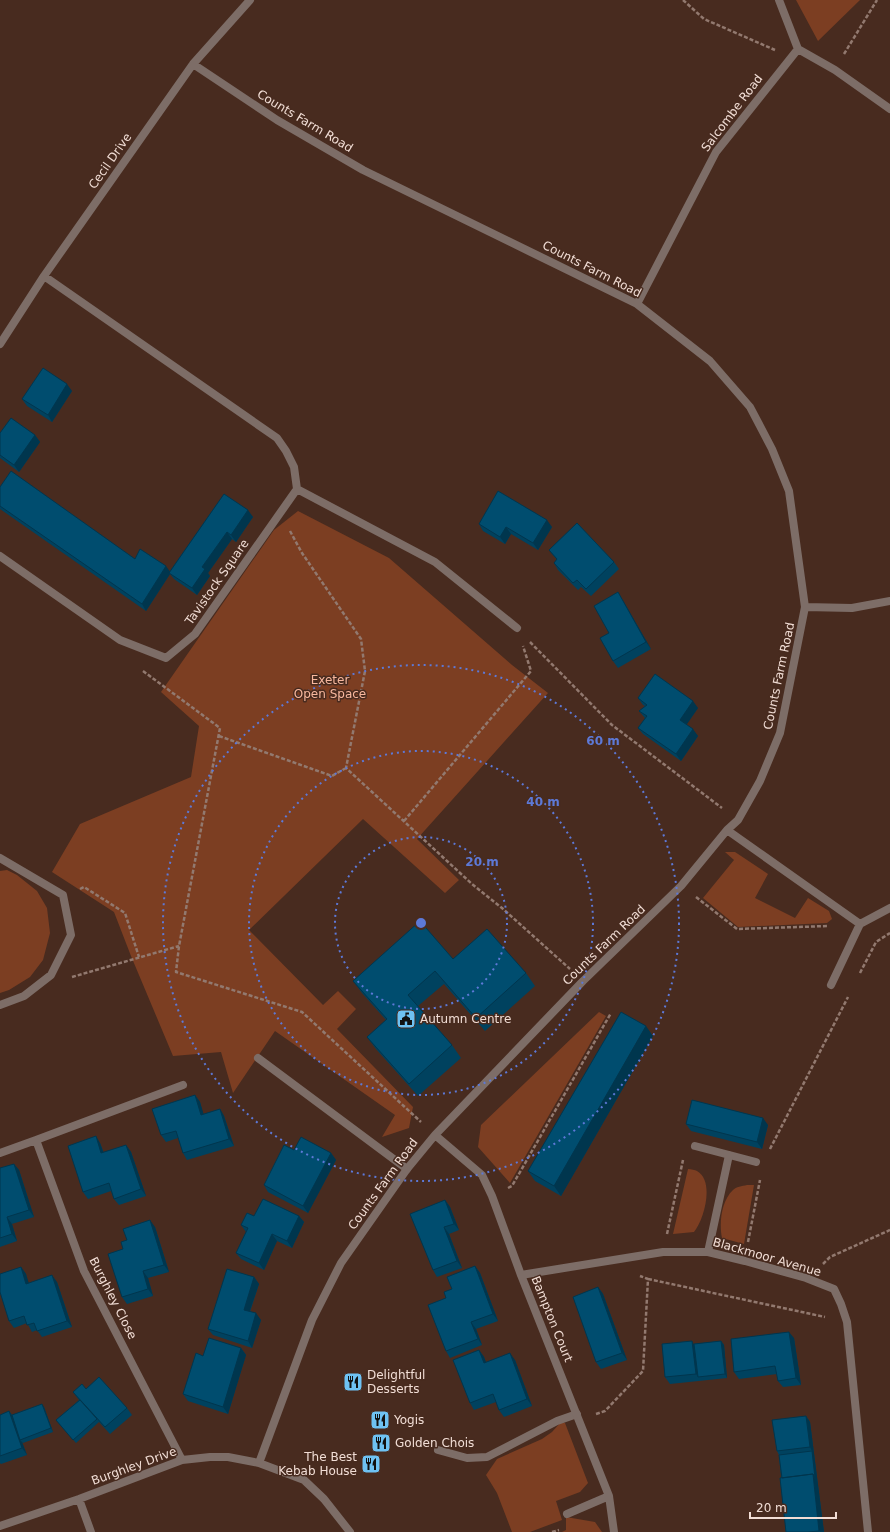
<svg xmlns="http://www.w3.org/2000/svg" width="890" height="1532" font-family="'DejaVu Sans',sans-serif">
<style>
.green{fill:#7c3e22}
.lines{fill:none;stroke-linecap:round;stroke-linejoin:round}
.path{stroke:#92796f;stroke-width:2.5;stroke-dasharray:4 2;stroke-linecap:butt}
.lane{stroke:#7d6d67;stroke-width:8}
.street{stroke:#7d6d67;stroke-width:8}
.wall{fill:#00425f}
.shaded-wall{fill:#00364e}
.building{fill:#004d6f;stroke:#00364e}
.ring{fill:none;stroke:#5d79d7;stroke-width:2;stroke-dasharray:2 4}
.labels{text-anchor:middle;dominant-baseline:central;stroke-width:3;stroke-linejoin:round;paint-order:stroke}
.street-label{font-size:12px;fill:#f1ddd5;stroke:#482b1f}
.park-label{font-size:12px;fill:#f8b89e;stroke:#482b1f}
.poi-label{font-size:12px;fill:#f1ddd5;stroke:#482b1f;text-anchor:start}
.centre{fill:#5d79d7;stroke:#482b1f;stroke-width:2}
.ring-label{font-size:12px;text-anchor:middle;font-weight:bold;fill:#5d79d7;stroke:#482b1f;stroke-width:3;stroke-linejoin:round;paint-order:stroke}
</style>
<rect width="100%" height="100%" fill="#482b1f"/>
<path class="green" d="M 796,0 L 860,0 L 818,41 Z
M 298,511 L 389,558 L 512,665 L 548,693 L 417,839 L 459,880 L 445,893 L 363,819 L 249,930 L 323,1005 L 338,991 L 356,1009 L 337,1029 L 413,1107 L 409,1128 L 382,1137 L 395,1115 L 275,1031 L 233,1093 L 221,1052 L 173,1056 L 131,956 L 114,912 L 52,872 L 80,824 L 191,777 L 199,726 L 161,692 L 274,530 Z
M 725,852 L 735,852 L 768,874 L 755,898 L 795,918 L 808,898 L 829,911 L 832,919 L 827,923 L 738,927 L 703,898 L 734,860 Z
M 7,870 L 17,875 L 37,891 L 47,908 L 50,933 L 43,960 L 30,977 L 9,990 L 0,993 L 0,871 Z
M 599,1012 L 606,1016 L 510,1183 L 478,1147 L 481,1125 Z
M 688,1169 C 691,1169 695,1170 697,1171 C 715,1181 704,1220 694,1232 L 673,1234 Z
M 747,1185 L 754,1185 L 744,1244 L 722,1238 C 719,1224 721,1201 733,1190 C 736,1187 742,1186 747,1185 Z
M 561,1422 L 565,1423 L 588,1483 L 580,1492 L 556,1501 L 562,1520 L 530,1532 L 512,1532 L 497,1493 L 486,1475 L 497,1459 L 542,1439 L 552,1432 Z
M 566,1517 L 595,1522 L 602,1532 L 562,1532 L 566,1530 Z"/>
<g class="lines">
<path class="path" d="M 683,0 L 704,19 L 775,50
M 844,54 L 877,0
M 290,531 L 302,553 L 361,639 L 365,671 L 346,768 L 472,884 L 502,908 L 570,969
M 530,642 L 612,725 L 722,808
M 143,671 L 220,728 L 179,946 L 176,972 L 302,1012 L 421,1122
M 219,736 L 332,776 L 346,768
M 404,821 L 531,671 L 523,646
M 80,889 L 84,887 L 125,913 L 139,957
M 696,897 L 737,929 L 828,926
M 860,973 L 876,942 L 890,933
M 72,977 L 179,946
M 770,1149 L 848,997
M 508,1188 L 512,1186 L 611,1013
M 667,1234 L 683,1160
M 748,1242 L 760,1180
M 823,1264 L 830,1257 L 890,1230
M 648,1279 L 825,1317
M 596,1414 L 605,1411 L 643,1371 L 648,1279 L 640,1276
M 552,1532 L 559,1530"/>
<path class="lane" d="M 258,1058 L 407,1169
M 695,1146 L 756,1162
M 708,1252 L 729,1155
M 438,1450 L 467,1458 L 487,1457 L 557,1421 L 577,1414"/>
<path class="street" d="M 779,0 L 798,49 L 835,70 L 890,109
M 193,64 L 277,120 L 363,170 L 637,304 L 710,361 L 750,407 L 772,449 L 789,491 L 805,607 L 780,733 L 760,781 L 738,820 L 727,830 L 681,886 L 583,981 L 435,1135 L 407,1169 L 341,1263 L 312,1320 L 259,1463
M 637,304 L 716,152 L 798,49
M 0,344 L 44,276 L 193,64 L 250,0
M 297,489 L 435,562 L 517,628
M 0,556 L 120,640 L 166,658 L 195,634 L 297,489 L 294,467 L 286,451 L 277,438 L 44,276
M 805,607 L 852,608 L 890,601
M 727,830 L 860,924
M 0,858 L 63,895 L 71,935 L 51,975 L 24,996 L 0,1005
M 831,985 L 860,924 L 890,908
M 435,1135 L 482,1175 L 492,1196 L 521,1275 L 609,1496 L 614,1532
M 0,1153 L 36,1140
M 521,1275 L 663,1252 L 708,1252 L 745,1261 L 806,1278 L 834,1289 L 841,1304 L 847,1322 L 868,1532
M 182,1460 L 84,1271 L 36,1140 L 183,1085
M 79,1499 L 91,1532
M 567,1514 L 609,1496
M 0,1526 L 79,1499 L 182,1460 L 210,1457 L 228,1457 L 259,1463 L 304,1480 L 324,1499 L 350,1532"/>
</g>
<path class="wall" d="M 72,391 L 52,422 L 27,406 L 22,399 Z
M 0,433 L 35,435 L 40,442 L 19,472 L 0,458 Z
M 0,487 L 135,559 L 170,571 L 224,494 L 253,517 L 236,542 L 232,539 L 208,573 L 210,576 L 197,595 L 174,579 L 170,574 L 146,611 L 0,509 Z
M 479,524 L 552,527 L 538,550 L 511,534 L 505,544 L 483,531 Z
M 549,550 L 614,562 L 619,569 L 591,596 L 581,587 L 578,590 L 558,570 L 554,563 L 557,560 Z
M 622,599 L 651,649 L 618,668 L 613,661 L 609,633 Z
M 638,698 L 698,708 L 686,725 L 698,736 L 681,761 L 643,734 L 638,728 L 645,718 L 639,711 L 645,706 L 643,705 Z
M 453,959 L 526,973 L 535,986 L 485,1031 L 444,984 L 418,1006 L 452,1045 L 461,1058 L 418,1096 L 376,1049 L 367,1037 L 386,1020 L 362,993 L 353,981 Z
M 653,1036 L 561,1196 L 535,1181 L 528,1171 Z
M 195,1095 L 200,1102 L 203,1114 L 220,1109 L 224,1116 L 234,1146 L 187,1160 L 183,1153 L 178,1138 L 166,1142 L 161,1135 Z
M 686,1124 L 768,1125 L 762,1149 L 691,1131 Z
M 100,1143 L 104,1153 L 126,1145 L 131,1152 L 146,1196 L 119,1205 L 114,1199 L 111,1191 L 88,1199 L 83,1192 Z
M 331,1153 L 336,1160 L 308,1213 L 268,1192 L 264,1185 Z
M 14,1164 L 19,1170 L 34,1217 L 12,1224 L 17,1241 L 0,1247 L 0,1168 Z
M 445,1200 L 450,1207 L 459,1230 L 449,1234 L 462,1268 L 437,1277 L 433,1270 Z
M 299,1216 L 304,1222 L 292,1248 L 277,1241 L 264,1270 L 241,1259 L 236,1253 L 246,1232 L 241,1225 Z
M 155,1227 L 169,1272 L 148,1278 L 153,1296 L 127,1304 L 122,1297 L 123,1249 L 127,1240 Z
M 475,1266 L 480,1273 L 498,1321 L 476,1329 L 482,1345 L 450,1358 L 446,1351 L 446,1298 L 452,1289 Z
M 21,1267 L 26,1274 L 28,1283 L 57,1282 L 72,1327 L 42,1337 L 37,1330 L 32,1332 L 27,1323 L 14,1328 L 9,1321 Z
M 254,1277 L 259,1284 L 250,1312 L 261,1320 L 252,1348 L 213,1335 L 208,1329 Z
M 598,1287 L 603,1294 L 627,1360 L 601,1369 L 596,1362 Z
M 794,1338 L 801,1385 L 783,1387 L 778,1381 L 777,1374 L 739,1379 L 734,1372 Z
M 721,1341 L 724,1345 L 727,1378 L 670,1384 L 665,1377 L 694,1344 Z
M 241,1348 L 246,1355 L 228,1414 L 188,1401 L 183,1394 L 203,1356 Z
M 479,1350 L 484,1357 L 486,1363 L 515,1360 L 532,1406 L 504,1417 L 499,1410 L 496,1402 L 474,1410 L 470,1403 Z
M 86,1389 L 127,1408 L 132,1415 L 110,1434 L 99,1422 L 76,1443 L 56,1420 L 79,1400 L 73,1392 Z
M 44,1407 L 53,1432 L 23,1443 L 22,1442 L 27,1455 L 1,1464 L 0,1463 L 0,1415 L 9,1411 L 12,1415 Z
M 806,1416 L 810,1422 L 824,1532 L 786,1532 L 779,1455 L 777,1451 Z"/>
<path class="shaded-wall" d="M 67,384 L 72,391 L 52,422 L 48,415 Z
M 35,435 L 40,442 L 19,472 L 14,465 Z
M 248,510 L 253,517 L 236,542 L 231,535 Z
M 547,520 L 552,527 L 538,550 L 533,543 Z
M 506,527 L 511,534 L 505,544 L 500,537 Z
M 227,532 L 232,539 L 208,573 L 210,576 L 197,595 L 192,588 L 202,567 Z
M 166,566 L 171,573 L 169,573 L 170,574 L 146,611 L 142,604 Z
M 618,592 L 622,599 L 651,649 L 646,642 Z
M 693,701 L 698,708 L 685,727 L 680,720 Z
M 693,729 L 698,736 L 681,761 L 676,754 Z
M 646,1026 L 653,1036 L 561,1196 L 554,1186 Z
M 195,1095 L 200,1102 L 206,1122 L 201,1115 Z
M 220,1109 L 224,1116 L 234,1146 L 229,1139 Z
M 763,1118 L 768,1125 L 762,1149 L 757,1142 Z
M 96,1136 L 100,1143 L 106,1160 L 101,1153 Z
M 126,1145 L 131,1152 L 146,1196 L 141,1189 Z
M 331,1153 L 336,1160 L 308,1213 L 303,1206 Z
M 14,1164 L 19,1170 L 34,1217 L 29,1210 Z
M 445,1200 L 450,1207 L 459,1230 L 454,1224 Z
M 299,1216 L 304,1222 L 292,1248 L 287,1241 Z
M 7,1217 L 12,1224 L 17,1241 L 12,1234 Z
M 150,1220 L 155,1227 L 169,1272 L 164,1265 Z
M 444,1227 L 449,1234 L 462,1268 L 457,1261 Z
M 272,1234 L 277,1241 L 264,1270 L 259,1263 Z
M 475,1266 L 480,1273 L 498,1321 L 493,1314 Z
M 21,1267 L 26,1274 L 31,1290 L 26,1284 Z
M 143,1271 L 148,1278 L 153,1296 L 148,1289 Z
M 52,1275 L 57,1282 L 72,1327 L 67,1321 Z
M 254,1277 L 259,1284 L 248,1316 L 244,1310 Z
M 598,1287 L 603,1294 L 627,1360 L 622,1353 Z
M 256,1313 L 261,1320 L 252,1348 L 248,1341 Z
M 471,1322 L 476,1329 L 482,1345 L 478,1339 Z
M 789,1332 L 794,1338 L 801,1385 L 796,1378 Z
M 692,1341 L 696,1348 L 698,1377 L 696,1374 Z
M 721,1341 L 724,1345 L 727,1378 L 725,1374 Z
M 241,1348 L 246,1355 L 228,1414 L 223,1407 Z
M 479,1350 L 484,1357 L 489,1370 L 484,1363 Z
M 510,1353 L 515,1360 L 532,1406 L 527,1399 Z
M 42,1404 L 44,1407 L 53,1432 L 51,1428 Z
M 9,1411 L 14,1418 L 20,1440 L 22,1442 L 27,1455 L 22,1448 Z
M 806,1416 L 810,1422 L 824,1532 L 820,1532 L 819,1531 L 813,1474 L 812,1451 L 810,1447 Z"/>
<path class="building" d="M 43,368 L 67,384 L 48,415 L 22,399 Z
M 11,418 L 35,435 L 14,465 L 0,455 L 0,433 Z
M 11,471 L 135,559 L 140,549 L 166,566 L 142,604 L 0,506 L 0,487 Z
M 498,491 L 547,520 L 533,543 L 506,527 L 500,537 L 479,524 Z
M 224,494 L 248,510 L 231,535 L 227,532 L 202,567 L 205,569 L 192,588 L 169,573 Z
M 577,523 L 614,562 L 586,589 L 577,580 L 573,583 L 554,563 L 557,559 L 549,550 Z
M 618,592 L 646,642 L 613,661 L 600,638 L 609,633 L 594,606 Z
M 655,674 L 693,701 L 680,720 L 693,729 L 676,754 L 638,728 L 647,716 L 639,711 L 647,705 L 638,698 Z
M 420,921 L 453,959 L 487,929 L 526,973 L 476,1018 L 435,971 L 408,995 L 452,1045 L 409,1084 L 367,1037 L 387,1019 L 353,981 Z
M 621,1012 L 646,1026 L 554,1186 L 528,1171 Z
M 195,1095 L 201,1115 L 220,1109 L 229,1139 L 183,1153 L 176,1131 L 161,1135 L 152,1109 Z
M 692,1100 L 763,1118 L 757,1142 L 686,1124 Z
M 96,1136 L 101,1153 L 126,1145 L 141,1189 L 114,1199 L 109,1183 L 83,1192 L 68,1146 Z
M 301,1137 L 331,1153 L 303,1206 L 264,1185 L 284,1145 L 294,1150 Z
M 14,1164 L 29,1210 L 7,1217 L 12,1234 L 0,1238 L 0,1168 Z
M 263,1199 L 299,1216 L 287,1241 L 272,1234 L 259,1263 L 236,1253 L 248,1228 L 241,1225 L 247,1213 L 254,1216 Z
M 445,1200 L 454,1224 L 444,1227 L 457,1261 L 433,1270 L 410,1214 Z
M 150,1220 L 164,1265 L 143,1271 L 148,1289 L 122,1297 L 108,1254 L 123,1249 L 121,1242 L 127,1240 L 123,1229 Z
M 475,1266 L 493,1314 L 471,1322 L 478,1339 L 446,1351 L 428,1305 L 446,1298 L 444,1292 L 452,1289 L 447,1277 Z
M 21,1267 L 26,1284 L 52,1275 L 67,1321 L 37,1331 L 34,1323 L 27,1325 L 24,1316 L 9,1321 L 0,1292 L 0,1274 Z
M 227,1269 L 254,1277 L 244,1310 L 256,1313 L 248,1341 L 208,1329 Z
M 598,1287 L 622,1353 L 596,1362 L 573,1297 Z
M 789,1332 L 796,1378 L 778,1381 L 775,1366 L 734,1372 L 731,1339 Z
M 209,1338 L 241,1348 L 223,1407 L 183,1394 L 196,1353 L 203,1356 Z
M 692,1341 L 696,1374 L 665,1377 L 662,1344 Z
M 721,1341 L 725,1374 L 698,1377 L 694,1344 Z
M 479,1350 L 484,1363 L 510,1353 L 527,1399 L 499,1410 L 493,1394 L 470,1403 L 453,1360 Z
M 99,1377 L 127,1408 L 105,1427 L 73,1392 L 82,1384 L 86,1389 Z
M 80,1400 L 97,1419 L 73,1440 L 56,1420 Z
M 42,1404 L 51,1428 L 20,1440 L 12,1415 Z
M 9,1411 L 22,1448 L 0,1456 L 0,1415 Z
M 806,1416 L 810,1447 L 777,1451 L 772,1420 Z
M 812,1451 L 815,1478 L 813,1474 L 782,1478 L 779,1455 Z
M 813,1474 L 819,1531 L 808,1532 L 786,1532 L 780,1478 Z"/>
<g class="ring">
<circle cx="421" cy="923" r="86"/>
<circle cx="421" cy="923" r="172"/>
<circle cx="421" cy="923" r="258"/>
</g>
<defs>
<g id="civic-square" transform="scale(1)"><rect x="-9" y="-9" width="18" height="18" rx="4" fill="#6ec2f3" stroke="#482b1f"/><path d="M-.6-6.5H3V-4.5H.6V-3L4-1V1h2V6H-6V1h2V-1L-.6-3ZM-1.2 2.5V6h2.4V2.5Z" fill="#111"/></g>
<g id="restaurant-square" transform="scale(1)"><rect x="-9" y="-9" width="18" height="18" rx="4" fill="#6ec2f3" stroke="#482b1f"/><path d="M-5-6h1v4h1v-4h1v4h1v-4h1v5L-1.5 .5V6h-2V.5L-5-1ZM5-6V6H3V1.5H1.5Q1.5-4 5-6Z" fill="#111"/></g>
</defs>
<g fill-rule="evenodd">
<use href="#civic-square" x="406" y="1019"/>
<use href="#restaurant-square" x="353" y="1382"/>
<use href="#restaurant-square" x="380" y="1420"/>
<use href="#restaurant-square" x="381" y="1443"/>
<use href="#restaurant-square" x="371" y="1464"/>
</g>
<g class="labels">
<g class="street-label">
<text transform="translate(732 113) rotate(-53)">Salcombe Road</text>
<text transform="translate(305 121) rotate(31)">Counts Farm Road</text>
<text transform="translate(110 161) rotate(-55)">Cecil Drive</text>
<text transform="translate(592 269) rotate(27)">Counts Farm Road</text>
<text transform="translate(217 582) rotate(-55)">Tavistock Square</text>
<text transform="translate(779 676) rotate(-78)">Counts Farm Road</text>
<text transform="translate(604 945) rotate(-44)">Counts Farm Road</text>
<text transform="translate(383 1184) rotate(-54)">Counts Farm Road</text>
<text transform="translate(767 1257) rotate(16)">Blackmoor Avenue</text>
<text transform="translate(113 1298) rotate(63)">Burghley Close</text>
<text transform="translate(552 1319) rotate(68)">Bampton Court</text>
<text transform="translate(134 1466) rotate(-20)">Burghley Drive</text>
</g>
<g class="park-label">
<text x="330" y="680">Exeter<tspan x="330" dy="14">Open Space</tspan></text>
</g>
<g class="poi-label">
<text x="420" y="1019">Autumn Centre</text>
<text x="367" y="1375">Delightful<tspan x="367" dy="14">Desserts</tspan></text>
<text x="394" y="1420">Yogis</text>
<text x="395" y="1443">Golden Chois</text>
<text x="357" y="1457" text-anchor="end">The Best<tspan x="357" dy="14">Kebab House</tspan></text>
</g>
</g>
<circle cx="421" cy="923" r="6" class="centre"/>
<g class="ring-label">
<text x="603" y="745">60 m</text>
<text x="543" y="806">40 m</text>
<text x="482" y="866">20 m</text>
</g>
<path d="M750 1512v6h86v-6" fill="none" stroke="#f1ddd5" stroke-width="2"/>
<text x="756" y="1512" font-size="12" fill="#f1ddd5" stroke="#482b1f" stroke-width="3" paint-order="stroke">20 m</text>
</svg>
